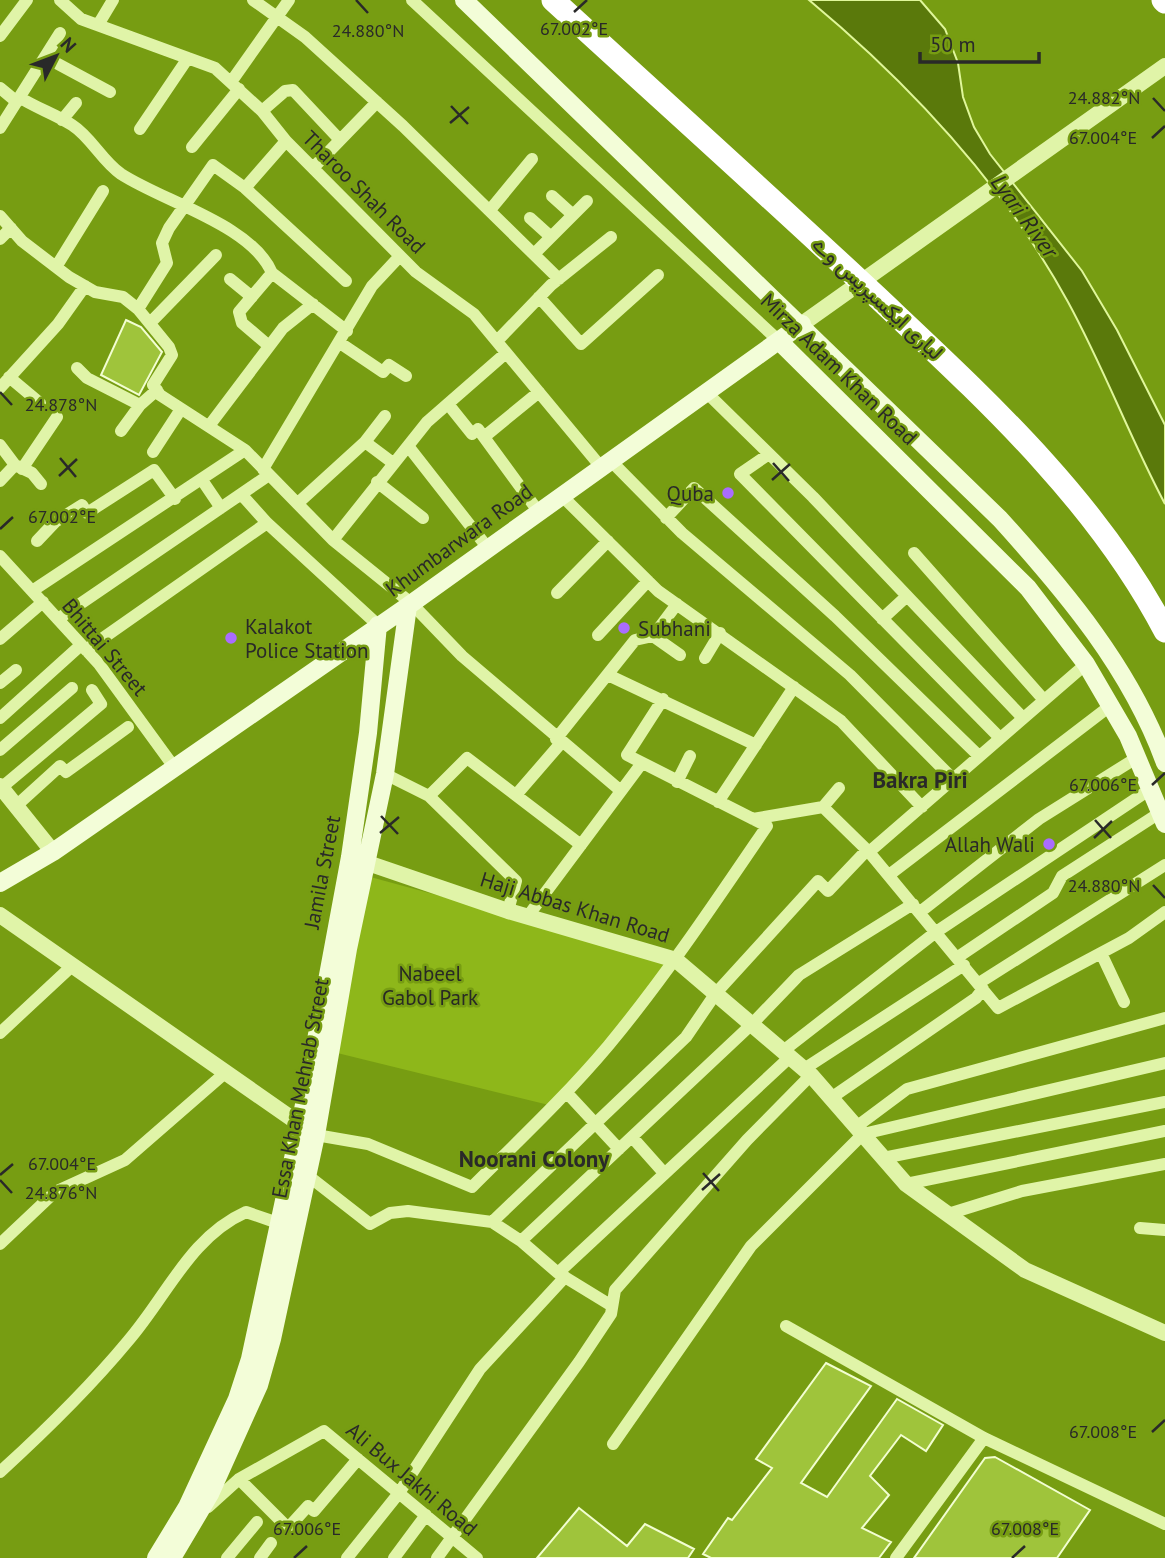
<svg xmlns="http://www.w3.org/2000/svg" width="1165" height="1558" font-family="'PT Sans',Vazirmatn,sans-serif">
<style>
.green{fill:#8eb71a}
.water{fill:#5a790b;stroke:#e0f79a;stroke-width:2}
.building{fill:#9fc43b;stroke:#f2fed1;stroke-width:2}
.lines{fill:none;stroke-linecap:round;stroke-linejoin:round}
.minor{stroke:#e0f4a8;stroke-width:12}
.tertiary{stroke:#e0f4a8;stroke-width:16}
.secondary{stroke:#f3fdd8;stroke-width:18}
.motorway{stroke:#fff;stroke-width:23}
.ticks{fill:none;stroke:#292929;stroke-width:2.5}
.poi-dot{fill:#aa6cff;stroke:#779d12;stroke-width:2.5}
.labels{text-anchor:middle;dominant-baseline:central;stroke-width:5;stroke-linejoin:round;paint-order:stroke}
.street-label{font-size:21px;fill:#292929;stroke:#779d12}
.poi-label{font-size:21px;fill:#292929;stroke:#779d12;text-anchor:end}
.park-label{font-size:21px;fill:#282924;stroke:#779d12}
.water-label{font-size:23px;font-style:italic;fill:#272821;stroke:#779d12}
.neighbourhood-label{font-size:23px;font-weight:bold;fill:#292929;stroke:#779d12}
.ticks-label{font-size:18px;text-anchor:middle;fill:#292929;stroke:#779d12;stroke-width:5;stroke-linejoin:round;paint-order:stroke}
</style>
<rect width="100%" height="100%" fill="#779d12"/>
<path class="green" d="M 352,872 L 676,960 L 553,1106 L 321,1049 Z"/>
<path class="water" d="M 809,0 L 920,0 L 945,29 L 958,63 L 963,97 L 974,127 L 990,154 L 1082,271 L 1117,330 L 1165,425 L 1165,504 C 1130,438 1104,368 1068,302 C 1004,185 911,85 809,0 Z"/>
<path class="building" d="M 126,320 L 141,327 L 162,352 L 139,395 L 101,375 Z
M 826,1363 L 871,1386 L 801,1483 L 827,1497 L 897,1399 L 943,1425 L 926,1451 L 901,1435 L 870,1476 L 889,1495 L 862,1528 L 891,1542 L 879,1558 L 711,1558 L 703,1554 L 728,1518 L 732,1520 L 772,1468 L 756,1459 Z
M 995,1457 L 1090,1510 L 1057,1558 L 914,1558 L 985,1458 Z
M 579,1508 L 627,1546 L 645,1524 L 694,1549 L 688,1558 L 537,1558 Z"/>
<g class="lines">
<path class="minor" d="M 60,0 L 81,19 L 215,68 L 262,111 L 286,141 L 416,272 L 474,314 L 601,467
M 253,0 L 305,37 L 403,126 L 559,279
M 412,0 L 779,341
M 98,25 L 113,0
M 0,36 L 27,0
M 45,57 L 110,92
M 231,82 L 289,0
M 0,88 L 17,102
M 19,97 C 36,108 55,114 72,125 C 91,137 102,161 121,174 C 164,202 252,225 272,273 L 347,331
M 262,111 L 285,91 L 293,90 L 340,140
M 62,120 L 76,103
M 0,128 L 60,33
M 140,129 L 188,58
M 192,147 L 239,89
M 313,168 L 377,102
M 245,188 L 286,141
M 552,196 L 573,215
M 490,210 L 532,159
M 0,216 L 22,241 L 69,277 L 95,292 L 123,297 L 138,309 L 169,347 L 172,355 L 153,385 L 160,395 L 245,450 L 333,540 L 411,603 L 462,656 L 621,791
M 530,218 L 551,237
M 0,239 L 11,228
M 535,253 L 587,201
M 56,267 L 103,191
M 230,279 L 252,297
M 539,297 L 581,344 L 658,275
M 138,309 L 167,263 L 162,243 L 169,228 L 213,165 L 245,188 L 346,281
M 150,323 L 216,255
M 497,341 L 551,285 L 611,237
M 340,343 L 383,372 L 389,365 L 406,376
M 269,346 L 242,323 L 239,312 L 272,273
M 77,368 L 87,378 L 140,405 L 157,390
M 9,377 L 40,403
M 0,388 L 58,324 L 85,286
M 706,392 L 813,497 L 1023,718
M 448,404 L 472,434 L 478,429 L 538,511
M 209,426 L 283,328 L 313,304
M 121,431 L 140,405
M 484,437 L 539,392
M 365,442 L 393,463
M 0,445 L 15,465 L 32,473 L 41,484
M 408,446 L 487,547
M 153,452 L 181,409
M 769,454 L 740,474 L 1000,738
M 610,460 L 682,533 L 850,675 L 953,779
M 22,469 L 57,417
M 263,469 L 372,286 L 400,256
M 202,480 L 221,508
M 0,481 L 15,465
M 377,482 L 423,518
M 241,494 L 267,523 L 378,625
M 561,495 L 658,591 L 841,721 L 922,807
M 298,503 L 365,442 L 385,416
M 666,518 L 694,488 L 835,616 L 979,756
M 333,540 L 427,422 L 506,353
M 37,541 L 55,522 L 82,505 L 87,513 L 154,470 L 175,499
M 914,553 L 1044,700
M 0,556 L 99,664 L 174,767
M 32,591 L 245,450
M 557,593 L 608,541
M 58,619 L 269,475
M 882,619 L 907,596
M 598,635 L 648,581
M 653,636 L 680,655
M 0,639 L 43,602
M 86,650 L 267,523
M 705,658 L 720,633
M 608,675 L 756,745
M 0,683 L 16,670
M 0,718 L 81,645
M 556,739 L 635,640 L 653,636 L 677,604
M 0,750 L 72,688
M 385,774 L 429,796 L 516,881 L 508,911
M 677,782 L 690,756
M 1,788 L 101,704 L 92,690
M 516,795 L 561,743
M 429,796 L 467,758 L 581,845
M 718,802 L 794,687
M 16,806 L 60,766 L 66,772 L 128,727
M 823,807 L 839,788
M 753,819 L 823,807 L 869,852 L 998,1008 L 1129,938 L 1165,912
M 869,852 L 1086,664
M 889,875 L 1110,706
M 920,912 L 1039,819 L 1138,757
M 528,916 L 642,763
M 1101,953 L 1124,1002
M 958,957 L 1053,893 L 1062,876 L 1161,812
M 979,983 L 1165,865
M 0,1033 L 72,966
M 783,1051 L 936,932 L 1152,788
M 804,1069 L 964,965
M 567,1093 L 619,1149
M 831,1098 L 976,998 L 983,989
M 856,1127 L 907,1089 L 1165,1018
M 316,1135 L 368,1144 L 472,1187 C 518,1141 566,1096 608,1046 C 666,976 716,901 767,826 L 627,755 L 663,699
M 632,1137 L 664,1173
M 883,1158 L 1165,1102
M 302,1171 L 370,1224 L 390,1213 L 408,1211 L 492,1222 L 521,1241 L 558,1273 L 612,1306
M 906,1184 L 1165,1131
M 948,1214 L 1022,1191 L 1165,1164
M 492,1222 L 686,1037 L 716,993 L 818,881 L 828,891 L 867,850
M 1140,1228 L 1165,1230
M 521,1241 L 752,1024 L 799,975 L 913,904
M 0,1244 L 55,1192 L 125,1160 L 225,1073
M 558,1273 L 790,1057
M 786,1326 L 984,1438 L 1165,1524
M 613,1444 L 751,1246 L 863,1134 L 1165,1063
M 0,1472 C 45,1431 89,1388 128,1341 C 167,1296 190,1237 246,1212 L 278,1223
M 239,1479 L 288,1528 L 308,1506 L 314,1511 L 358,1459
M 208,1507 L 239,1479 L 324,1431 L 477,1558
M 227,1558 L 257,1522
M 260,1558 L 271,1543
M 347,1558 L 399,1493 L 480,1369 L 565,1277
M 394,1558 L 426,1515
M 437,1558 L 579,1362 L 611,1314 L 615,1290 L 747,1140 L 811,1075
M 896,1558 L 984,1438"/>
<path class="tertiary" d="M 802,324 L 1165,66
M 0,786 L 53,852
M 356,859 L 508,911 L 676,960 L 811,1075 L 906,1184 L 1025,1270 L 1165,1333
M 0,915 L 311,1132"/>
<path class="secondary" d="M 464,0 L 1000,519 C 1066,592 1131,669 1165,763
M 779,341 L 1028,588 L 1086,664 L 1128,736 L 1165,824
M 0,883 L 53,852 L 408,606 L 802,324
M 156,1558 L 187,1507 L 237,1399 L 250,1359 L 300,1126 L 350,857 L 368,733 L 378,625
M 172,1558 L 210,1494 L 259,1385 L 272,1339 L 316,1135 L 348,949 L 385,774 L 408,606"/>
<path class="motorway" d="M 553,0 C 661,99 769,196 876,296 C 983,397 1096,499 1165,631
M 1163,0 L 1165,2"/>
</g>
<path class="ticks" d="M 356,0 L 368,13M 574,12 L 587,0M 1153,98 L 1165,111M 451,106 L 468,124M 450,123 L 469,107M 1152,138 L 1165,126M 0,392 L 12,405M 60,458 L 76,477M 773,463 L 789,481M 59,476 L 77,459M 772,480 L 790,464M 0,529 L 13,517M 1152,785 L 1165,773M 381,816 L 398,834M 1095,820 L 1111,838M 380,833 L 399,817M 1094,838 L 1112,821M 1153,885 L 1165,898M 703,1173 L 719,1191M 0,1175 L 13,1164M 0,1180 L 12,1193M 702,1190 L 720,1174M 1152,1432 L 1165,1420M 294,1558 L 307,1546M 1012,1558 L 1025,1546"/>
<g class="poi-dot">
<circle cx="728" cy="493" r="7"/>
<circle cx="624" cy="628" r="7"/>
<circle cx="231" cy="638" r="7"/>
<circle cx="1049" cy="844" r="7"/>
</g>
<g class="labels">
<g class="street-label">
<text transform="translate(364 192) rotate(45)">Tharoo Shah Road</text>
<text transform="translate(878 298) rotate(43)">لیاری ایکسپریس وے</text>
<text transform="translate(839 369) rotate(44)">Mirza Adam Khan Road</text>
<text transform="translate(459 540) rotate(-36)">Khumbarwara Road</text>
<text transform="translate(105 647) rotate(50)">Bhittai Street</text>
<text transform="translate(322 872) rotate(-79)">Jamila Street</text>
<text transform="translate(575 907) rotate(17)">Haji Abbas Khan Road</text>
<text transform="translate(300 1088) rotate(-79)">Essa Khan Mehrab Street</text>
<text transform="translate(412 1479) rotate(40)">Ali Bux Jakhi Road</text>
</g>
<g class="poi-label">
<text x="714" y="493">Quba</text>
<text x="245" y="626" text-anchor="start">Kalakot<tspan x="245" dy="24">Police Station</tspan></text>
<text x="638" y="628" text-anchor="start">Subhani</text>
<text x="1035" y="844">Allah Wali</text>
</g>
<g class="park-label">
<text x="430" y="973">Nabeel<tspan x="430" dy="24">Gabol Park</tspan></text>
</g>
<g class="water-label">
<text transform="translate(1025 216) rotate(54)">Lyari River</text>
</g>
<g class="neighbourhood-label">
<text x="920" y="779">Bakra Piri</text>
<text x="534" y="1158">Noorani Colony</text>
</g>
</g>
<g class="ticks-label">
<text x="574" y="35">67.002°E</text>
<text x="368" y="37">24.880°N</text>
<text x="1104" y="104">24.882°N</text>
<text x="1103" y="144">67.004°E</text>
<text x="61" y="411">24.878°N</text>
<text x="62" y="523">67.002°E</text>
<text x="1103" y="791">67.006°E</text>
<text x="1104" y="892">24.880°N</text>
<text x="62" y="1170">67.004°E</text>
<text x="61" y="1199">24.876°N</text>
<text x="1103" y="1438">67.008°E</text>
<text x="307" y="1535">67.006°E</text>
<text x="1025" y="1535">67.008°E</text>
</g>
<g transform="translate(56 56) rotate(48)" stroke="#779d12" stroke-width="5" paint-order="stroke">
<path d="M0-5L12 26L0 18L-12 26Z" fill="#292929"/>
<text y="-10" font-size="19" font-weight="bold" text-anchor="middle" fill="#292929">N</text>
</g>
<path d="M920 52v10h119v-10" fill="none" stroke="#292929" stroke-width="3.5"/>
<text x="930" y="52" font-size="21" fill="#292929" stroke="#779d12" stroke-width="5" paint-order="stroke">50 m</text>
</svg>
